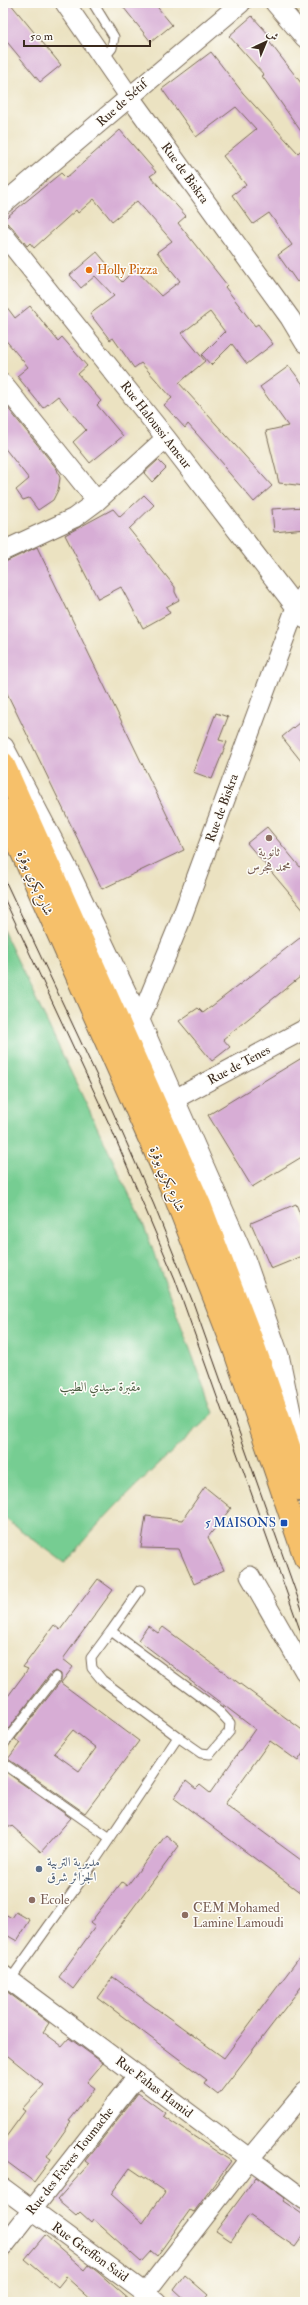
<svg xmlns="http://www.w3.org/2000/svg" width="308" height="2305" font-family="'IM FELL Double Pica',Amiri,serif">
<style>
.green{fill:#76cd92;stroke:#587c58}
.building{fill:#d7add5;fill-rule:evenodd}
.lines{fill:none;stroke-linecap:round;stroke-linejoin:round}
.service-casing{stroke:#796a57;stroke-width:11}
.minor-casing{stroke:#796a57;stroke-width:21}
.tertiary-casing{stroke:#796a57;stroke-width:24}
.trunk-casing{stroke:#796a57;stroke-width:24}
.service{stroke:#fff;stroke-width:9}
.minor{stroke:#fff;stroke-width:19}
.tertiary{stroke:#fff;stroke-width:22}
.trunk{stroke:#f6c06b;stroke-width:22}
.tram{stroke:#3b2a1e;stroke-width:1}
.food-dot{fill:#e8710a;stroke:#fdfcf7;stroke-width:1.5}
.education-dot{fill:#8d6e63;stroke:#fdfcf7;stroke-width:1.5}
.transit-dot{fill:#1a4fb4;stroke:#fdfcf7;stroke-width:1.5}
.service-dot{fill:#5c6f8a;stroke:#fdfcf7;stroke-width:1.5}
.labels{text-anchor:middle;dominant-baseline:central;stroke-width:3;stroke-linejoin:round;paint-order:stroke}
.street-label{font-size:13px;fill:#3b2a1e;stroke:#fdfcf7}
.food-label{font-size:13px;fill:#c56008;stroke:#fdfcf7;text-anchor:start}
.education-label{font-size:13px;fill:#785e54;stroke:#fdfcf7;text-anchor:start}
.park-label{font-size:13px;fill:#4d5b41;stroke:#fdfcf7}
.transit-label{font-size:13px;fill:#164399;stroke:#fdfcf7;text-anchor:end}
.service-label{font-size:13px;fill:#4e5e75;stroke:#fdfcf7;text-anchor:start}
</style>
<rect width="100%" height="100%" fill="#fdfcf7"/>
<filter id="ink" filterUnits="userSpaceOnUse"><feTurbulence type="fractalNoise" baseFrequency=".025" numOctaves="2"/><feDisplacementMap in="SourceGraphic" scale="8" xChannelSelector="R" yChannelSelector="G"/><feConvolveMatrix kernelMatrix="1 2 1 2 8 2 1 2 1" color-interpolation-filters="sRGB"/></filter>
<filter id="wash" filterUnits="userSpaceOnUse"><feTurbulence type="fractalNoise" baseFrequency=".012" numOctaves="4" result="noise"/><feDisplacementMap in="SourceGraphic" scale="16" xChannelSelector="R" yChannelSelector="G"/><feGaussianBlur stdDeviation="0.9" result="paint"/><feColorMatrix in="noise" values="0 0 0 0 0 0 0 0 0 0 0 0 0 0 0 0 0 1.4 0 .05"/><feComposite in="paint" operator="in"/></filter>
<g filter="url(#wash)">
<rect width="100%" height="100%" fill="#ebe2c1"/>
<path class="green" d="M 3,930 L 142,1221 L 214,1413 C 162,1461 109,1508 65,1563 L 3,1517 Z"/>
<g id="blocks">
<path class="building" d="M 3,3 L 10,3 L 61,65 L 40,82 L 3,37 Z
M 120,3 L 154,3 L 172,25 L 151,42 Z
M 252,16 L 270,36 L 267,39 L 305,88 L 305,137 L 262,76 L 264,75 L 229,36 Z
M 211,52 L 243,93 L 298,153 L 305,147 L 305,276 L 297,282 L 278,255 L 292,245 L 269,213 L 253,224 L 232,195 L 246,185 L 223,156 L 256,129 L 236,107 L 196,137 L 162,89 Z
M 120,130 L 156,172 L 150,176 L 186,216 L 178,223 L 227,285 L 225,287 L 255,326 L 258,324 L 273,344 L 247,364 L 232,344 L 211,365 L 202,355 L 225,332 L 210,312 L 182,333 L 205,361 L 179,383 L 272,486 L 254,502 L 224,467 L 225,466 L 188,424 L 185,428 L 164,405 L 172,398 L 141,363 L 134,368 L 113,338 L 110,340 L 90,314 L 114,296 L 95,276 L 81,288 L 70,275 L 97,252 L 122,282 L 135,269 L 161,296 L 180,281 L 157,252 L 172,241 L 137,201 L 112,221 L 94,199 L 78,213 L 76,210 L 34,248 L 30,243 L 27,246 L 12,227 L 3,220 L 61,173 L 66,178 Z
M 3,302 L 15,318 L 30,306 L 58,341 L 62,337 L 87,366 L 78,374 L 101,401 L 97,405 L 123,436 L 90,463 L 73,442 L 86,430 L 58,396 L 43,408 L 17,376 L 28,367 L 3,337 Z
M 289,366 L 305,387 L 305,486 L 279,483 L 266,431 L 288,426 L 260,387 Z
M 3,402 L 57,469 L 60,478 L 58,490 L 53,500 L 38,510 L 29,498 L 23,500 L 16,490 L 29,479 L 3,446 Z
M 158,460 L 166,468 L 152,482 L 144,473 Z
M 144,495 L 154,505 L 129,529 L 175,587 L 175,592 L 179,600 L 166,607 L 170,613 L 143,628 L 121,587 L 98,599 L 65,535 L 113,509 L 120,517 Z
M 305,507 L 305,529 L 274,532 L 272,509 Z
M 37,547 L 184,850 L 102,889 L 3,685 L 3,563 Z
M 216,713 L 228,717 L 219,740 L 227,742 L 212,779 L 193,772 Z
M 305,718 L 305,766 L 282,737 Z
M 267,827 L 305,873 L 305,912 L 247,843 Z
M 305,934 L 305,973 L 223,1039 L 230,1047 L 212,1061 L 179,1021 L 198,1008 L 203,1013 Z
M 305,1056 L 305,1155 L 252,1187 L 208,1115 Z
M 296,1204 L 305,1227 L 305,1255 L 271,1269 L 251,1223 Z
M 205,1487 L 231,1508 L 208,1537 L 224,1570 L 194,1584 L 179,1549 L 141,1548 L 146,1516 L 182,1520 Z
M 98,1579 L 113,1590 L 63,1659 L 73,1667 L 61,1683 L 139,1741 L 85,1813 L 8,1759 L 20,1743 L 15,1739 L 61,1681 L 61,1674 L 56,1671 L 51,1673 L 6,1732 L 3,1730 L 3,1703 L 28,1669 L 23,1667 L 54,1625 L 60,1630 ZM 73,1730 L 96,1748 L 79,1771 L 54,1753 Z
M 148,1626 L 158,1633 L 163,1627 L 305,1732 L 305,1750 L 298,1761 L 270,1741 L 225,1804 L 305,1863 L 305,1896 L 174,1798 L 186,1781 L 196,1789 L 200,1785 L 210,1793 L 255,1729 L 138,1640 Z
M 3,1770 L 71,1818 L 41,1852 L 12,1826 L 11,1827 L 3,1822 Z
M 166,1835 L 179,1846 L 73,1989 L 59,1977 L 95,1927 L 90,1923 L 122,1882 L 127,1886 Z
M 16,1912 L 30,1920 L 17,1941 L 3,1933 L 3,1913 L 12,1918 Z
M 305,1950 L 305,1982 L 218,2095 L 204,2084 L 207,2080 L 98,1998 L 113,1977 L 224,2058 Z
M 6,1991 L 49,2023 L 43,2032 L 62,2046 L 69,2038 L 103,2063 L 87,2082 L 95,2088 L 69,2121 L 71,2122 L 47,2156 L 51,2159 L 34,2182 L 3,2159 L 3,2141 L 25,2111 L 22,2109 L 44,2085 L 3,2052 L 3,1995 Z
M 138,2093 L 165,2113 L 163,2116 L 231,2161 L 194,2212 L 190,2210 L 157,2256 L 151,2251 L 141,2262 L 93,2219 L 91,2222 L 80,2212 L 76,2216 L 57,2200 L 89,2164 L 85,2161 ZM 130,2168 L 165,2192 L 143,2223 L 111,2194 Z
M 256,2177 L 285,2198 L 283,2201 L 305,2216 L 305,2233 L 295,2247 L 249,2215 L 231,2241 L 216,2231 Z
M 45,2235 L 85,2270 L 89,2265 L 99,2273 L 132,2302 L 94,2302 L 66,2277 L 58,2287 L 25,2259 Z
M 185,2275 L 208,2295 L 202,2302 L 187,2302 L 174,2290 Z"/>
</g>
</g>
<g filter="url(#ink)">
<use href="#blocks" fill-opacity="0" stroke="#796a57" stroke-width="1"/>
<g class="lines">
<g class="service-casing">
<path id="service" d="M 93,3 L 114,37 L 112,48 L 104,58
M 111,1631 L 91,1658 L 92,1668 L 102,1680 L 178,1737
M 3,1745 L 56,1677
M 3,1763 L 110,1838
M 10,1980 L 90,1868 L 178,1737 L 201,1753 L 210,1754 L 229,1732 L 230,1723 L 218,1710 L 111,1631 L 140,1590"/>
</g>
<g class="minor-casing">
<path id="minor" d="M 65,3 L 129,96 L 290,318 L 305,343
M 275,3 L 305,38
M 3,204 L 241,3
M 3,234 L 166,438 L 305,619
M 3,384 L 97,501
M 3,551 L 74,518 L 97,501 L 166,438
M 139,1022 L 180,922 L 296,607 L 305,593
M 173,1100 L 305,1029
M 250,1576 L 305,1672
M 3,1975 L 305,2200
M 3,2188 L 157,2302
M 3,2247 L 138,2075
M 145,2293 L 250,2158 L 305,2092"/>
</g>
<g class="tertiary-casing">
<path id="tertiary" d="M 3,748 L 67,870 L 139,1022 L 244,1260 L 278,1357 L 297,1448"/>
</g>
<g class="trunk-casing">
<path id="trunk" d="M 3,763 L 200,1205 L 252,1341 L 305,1492
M 3,810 L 174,1194 L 233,1346 L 305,1558"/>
</g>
<use href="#service" class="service"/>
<use href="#minor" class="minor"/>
<use href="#tertiary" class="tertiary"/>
<use href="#trunk" class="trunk"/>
<path class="tram" d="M 3,876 L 102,1087 L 154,1205 L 194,1305 L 305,1618
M 3,896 L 111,1128 L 175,1279 L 305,1644"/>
</g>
</g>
<circle class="food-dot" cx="89" cy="270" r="4"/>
<g class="education-dot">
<circle cx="269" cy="838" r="4"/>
<circle cx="32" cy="1900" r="4"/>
<circle cx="185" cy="1915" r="4"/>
</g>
<rect class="transit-dot" x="280" y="1519" width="8" height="8" rx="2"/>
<circle class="service-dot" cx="39" cy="1869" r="4"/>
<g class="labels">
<g class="street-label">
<text transform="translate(122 103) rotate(-42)">Rue de Sétif</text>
<text transform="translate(185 173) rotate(54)">Rue de Biskra</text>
<text transform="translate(156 425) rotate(52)">Rue Haloussi Ameur</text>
<text transform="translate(222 808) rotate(-70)">Rue de Biskra</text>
<text transform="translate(35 883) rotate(66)">شارع بكري بوقرة</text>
<text transform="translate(239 1065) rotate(-28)">Rue de Tenes</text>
<text transform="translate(167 1179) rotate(67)">شارع بكري بوقرة</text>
<text transform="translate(154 2087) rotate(37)">Rue Fahas Hamid</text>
<text transform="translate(70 2161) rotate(-52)">Rue des Frères Toumache</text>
<text transform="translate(90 2252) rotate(36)">Rue Greffon Saïd</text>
</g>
<g class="food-label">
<text x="97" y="270">Holly Pizza</text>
</g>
<g class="education-label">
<text x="269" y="852" text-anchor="middle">ثانوية<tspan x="269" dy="15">محمد هجرس</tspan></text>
<text x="40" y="1900">Ecole</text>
<text x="193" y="1908">CEM Mohamed<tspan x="193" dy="15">Lamine Lamoudi</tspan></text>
</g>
<g class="park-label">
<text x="100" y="1387">مقبرة سيدي الطيب</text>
</g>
<g class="transit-label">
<text x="276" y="1523">5 MAISONS</text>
</g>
<g class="service-label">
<text x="47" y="1862">مديرية التربية<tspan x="47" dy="15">الجزائر شرق</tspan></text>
</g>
</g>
<rect width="308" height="2305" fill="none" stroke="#fdfcf7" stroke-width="16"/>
<g transform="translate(266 42) rotate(44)" stroke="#fdfcf7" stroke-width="3" paint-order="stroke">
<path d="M0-3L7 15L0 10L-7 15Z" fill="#3b2a1e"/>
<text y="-6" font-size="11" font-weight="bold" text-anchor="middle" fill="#3b2a1e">ش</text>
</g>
<path d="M24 40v6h126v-6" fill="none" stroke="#3b2a1e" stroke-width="2"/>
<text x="30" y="40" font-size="12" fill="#3b2a1e" stroke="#fdfcf7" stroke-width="3" paint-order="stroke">50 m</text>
</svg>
